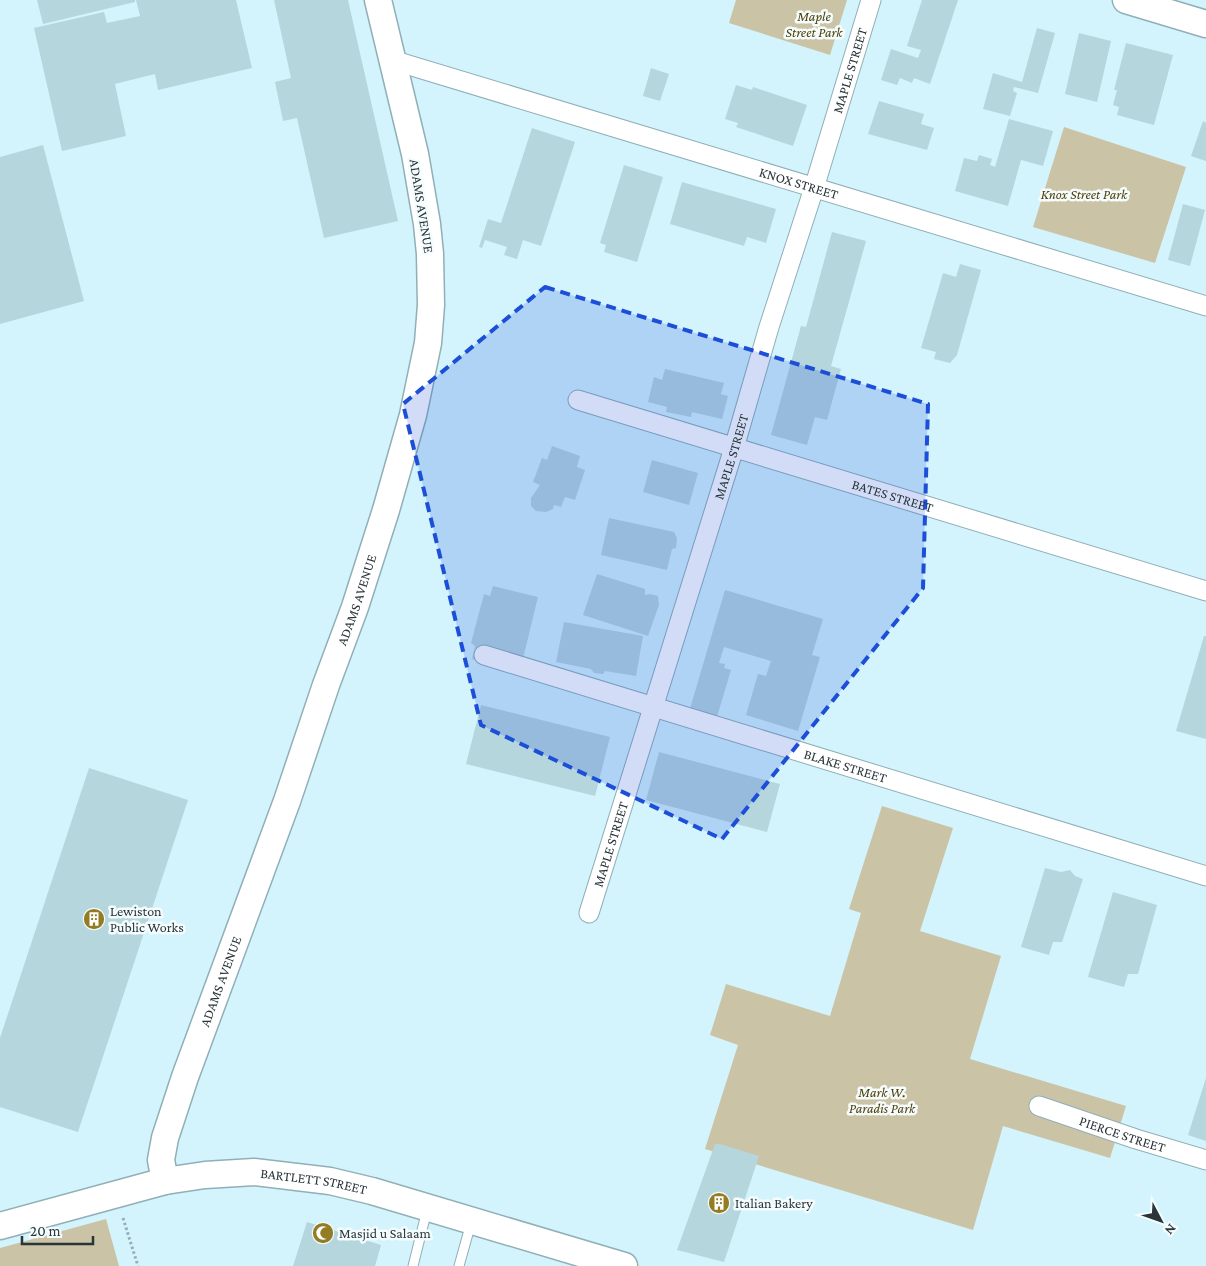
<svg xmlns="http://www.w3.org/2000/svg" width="1206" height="1266" font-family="'Crimson Pro',serif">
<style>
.green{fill:#cbc3a5}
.building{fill:#b6d6de}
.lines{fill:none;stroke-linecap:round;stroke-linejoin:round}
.lane-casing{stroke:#90afb7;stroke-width:11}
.street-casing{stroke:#90afb7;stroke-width:21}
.secondary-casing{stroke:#90afb7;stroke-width:29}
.path{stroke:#95afb5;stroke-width:3;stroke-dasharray:2.5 2.5;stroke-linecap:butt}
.lane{stroke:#fff;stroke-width:9}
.street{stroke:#fff;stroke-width:19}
.secondary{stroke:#fff;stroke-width:26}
.marked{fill:#1d4ed8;fill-opacity:0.2;stroke:#1d4ed8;stroke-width:4;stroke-dasharray:10 6;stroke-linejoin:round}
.labels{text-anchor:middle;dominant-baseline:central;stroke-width:5;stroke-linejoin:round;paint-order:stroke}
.park-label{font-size:14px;font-style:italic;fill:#4d3f06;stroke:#f5fcfd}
.street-label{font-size:14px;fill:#293539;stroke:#f5fcfd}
.poi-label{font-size:14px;fill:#293539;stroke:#f5fcfd;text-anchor:start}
</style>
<rect width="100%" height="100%" fill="#d3f4fc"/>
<path class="green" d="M 736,0 L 847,0 L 830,55 L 729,23 Z
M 1064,127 L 1186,167 L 1155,263 L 1033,227 Z
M 882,806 L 953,828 L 920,931 L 1001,956 L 970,1059 L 1126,1106 L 1110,1158 L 1003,1126 L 973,1230 L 705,1149 L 738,1045 L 710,1035 L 726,984 L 830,1016 L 861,913 L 849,909 Z
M 106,1219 L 119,1266 L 0,1266 L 0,1248 Z"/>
<path class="building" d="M 37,0 L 135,0 L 135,2 L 43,24 Z
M 136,0 L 236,0 L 252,68 L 158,90 L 155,74 L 115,84 L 126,136 L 62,151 L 34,28 L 104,12 L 107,23 L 140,16 Z
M 274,0 L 348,0 L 398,221 L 324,238 L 297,118 L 283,121 L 275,82 L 291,78 Z
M 922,0 L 958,0 L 930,84 L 914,78 L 912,83 L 900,78 L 897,85 L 881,80 L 891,49 L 918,58 L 921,50 L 907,46 Z
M 1037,28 L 1055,33 L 1038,93 L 1014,87 L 1013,91 L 1017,93 L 1010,116 L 983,109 L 993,73 L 1022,82 Z
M 1079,33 L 1111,41 L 1097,102 L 1065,94 Z
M 1126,43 L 1173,55 L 1154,125 L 1117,115 L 1119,107 L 1113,105 L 1117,90 L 1114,90 Z
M 651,68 L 669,74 L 660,101 L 643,96 Z
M 736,85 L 752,90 L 753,87 L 807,105 L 793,146 L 736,127 L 738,123 L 725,119 Z
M 879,101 L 924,114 L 921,124 L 934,128 L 927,150 L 868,134 Z
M 1009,119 L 1053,131 L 1043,166 L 1021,160 L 1008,206 L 955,191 L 964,158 L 977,161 L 979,155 L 992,159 L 990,165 L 995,167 Z
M 1203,121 L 1206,123 L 1206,161 L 1191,156 Z
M 532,128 L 575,142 L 541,246 L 523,240 L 517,259 L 504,255 L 507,247 L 485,240 L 482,248 L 479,247 L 488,219 L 501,223 Z
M 43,145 L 84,301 L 0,324 L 0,157 Z
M 624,165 L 663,177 L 637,262 L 604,252 L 606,245 L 600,243 Z
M 682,182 L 776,209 L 766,243 L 747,237 L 744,246 L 670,224 Z
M 1183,204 L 1205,210 L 1190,266 L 1168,260 Z
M 832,232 L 866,241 L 831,366 L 841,369 L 827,420 L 815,417 L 807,445 L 771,435 L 801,326 L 806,327 Z
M 960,264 L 981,270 L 957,355 L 950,363 L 934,359 L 936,352 L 921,348 L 943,273 L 956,277 Z
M 665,369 L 724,383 L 721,394 L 728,396 L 722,419 L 692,412 L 691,417 L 666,412 L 667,407 L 648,402 L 654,377 L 662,380 Z
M 552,446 L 580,456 L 577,467 L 585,470 L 575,500 L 565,497 L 561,507 L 554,505 L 553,509 L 546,512 L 536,511 L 531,506 L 531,498 L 540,485 L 533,482 L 542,458 L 547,460 Z
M 652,460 L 698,473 L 689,505 L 643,492 Z
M 609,518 L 674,532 L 677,538 L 676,548 L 672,549 L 667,570 L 601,555 Z
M 597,574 L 645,589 L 645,595 L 650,594 L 658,596 L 659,605 L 648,636 L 583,615 Z
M 493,586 L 538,597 L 520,671 L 472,659 L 475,646 L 471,643 L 484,594 L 490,596 Z
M 725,590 L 823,619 L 812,655 L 820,657 L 798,731 L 746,715 L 758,674 L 766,676 L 771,661 L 724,647 L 719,663 L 725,664 L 724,668 L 731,670 L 716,720 L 689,712 Z
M 564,622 L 643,636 L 636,676 L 605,671 L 603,674 L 594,673 L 591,669 L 556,662 Z
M 1204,636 L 1206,636 L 1206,739 L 1176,731 Z
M 481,705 L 610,737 L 595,796 L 466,764 Z
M 659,752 L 780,784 L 767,832 L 646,800 Z
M 89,768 L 188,800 L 78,1132 L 0,1107 L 0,1038 Z
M 1045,868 L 1061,872 L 1070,870 L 1075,876 L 1083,879 L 1062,942 L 1053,942 L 1049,955 L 1021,947 Z
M 1113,892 L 1157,905 L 1138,974 L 1128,974 L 1124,987 L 1088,977 Z
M 1206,1078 L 1206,1141 L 1188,1135 Z
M 715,1144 L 720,1144 L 759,1156 L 724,1262 L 677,1250 Z
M 307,1222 L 381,1245 L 375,1266 L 293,1266 Z"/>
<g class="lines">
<g class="lane-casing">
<path id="lane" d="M 413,1266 L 427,1210
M 459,1266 L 471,1223"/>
</g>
<g class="street-casing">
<g id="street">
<path id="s1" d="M 392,60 L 1206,306"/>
<path id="s2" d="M 578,400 L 1206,591"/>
<path id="s3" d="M 484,655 L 1206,876"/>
<path id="s4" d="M 589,913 L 734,448 L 769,327 L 814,188 L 871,0"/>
<path id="s5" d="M 1039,1106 L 1136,1139 L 1206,1160"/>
</g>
</g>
<g class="secondary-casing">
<g id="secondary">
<path d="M 1126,0 L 1206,24"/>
<path id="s6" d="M 165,1181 L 161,1160 L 165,1138 L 185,1077 L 287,801 L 326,685 L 355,607 L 386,510 L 413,415 L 428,343 L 431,305 L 430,254 L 427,224 L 415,154 L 378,0"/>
<path id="s7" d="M 0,1226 L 165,1181 L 205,1175 L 254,1172 L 330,1181 L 372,1191 L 624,1266"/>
</g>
</g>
<path class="path" d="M 123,1218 L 138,1266"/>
<use href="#lane" class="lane"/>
<use href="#street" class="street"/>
<use href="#secondary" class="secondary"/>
</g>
<path class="marked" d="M 545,287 L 928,404 L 923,588 L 722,839 L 481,725 L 403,404 Z"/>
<defs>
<g id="building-disc" transform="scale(1.125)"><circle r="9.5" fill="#937c23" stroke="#f5fcfd"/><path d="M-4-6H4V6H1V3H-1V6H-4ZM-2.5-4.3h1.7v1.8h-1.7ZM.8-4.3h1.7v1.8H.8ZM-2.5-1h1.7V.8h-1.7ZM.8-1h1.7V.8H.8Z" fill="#fff"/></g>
<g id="mosque-disc" transform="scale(1.125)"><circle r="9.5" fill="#937c23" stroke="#f5fcfd"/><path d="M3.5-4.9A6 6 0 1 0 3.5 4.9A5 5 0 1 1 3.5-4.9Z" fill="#fff"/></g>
</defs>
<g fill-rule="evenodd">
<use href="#building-disc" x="94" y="919"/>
<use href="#building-disc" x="719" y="1203"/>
<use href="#mosque-disc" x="323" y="1233"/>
</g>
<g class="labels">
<g class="park-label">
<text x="814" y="16">Maple<tspan x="814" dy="16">Street Park</tspan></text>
<text x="1084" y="194">Knox Street Park</text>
<text x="882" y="1092">Mark W.<tspan x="882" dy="16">Paradis Park</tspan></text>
</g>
<g class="street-label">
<text stroke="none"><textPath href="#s4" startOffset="882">MAPLE STREET</textPath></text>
<text stroke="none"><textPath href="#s1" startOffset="425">KNOX STREET</textPath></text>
<text transform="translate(422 206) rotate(81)">ADAMS AVENUE</text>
<text stroke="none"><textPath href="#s4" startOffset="478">MAPLE STREET</textPath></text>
<text stroke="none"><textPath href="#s2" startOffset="329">BATES STREET</textPath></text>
<text stroke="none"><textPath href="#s6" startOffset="615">ADAMS AVENUE</textPath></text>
<text stroke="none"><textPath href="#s3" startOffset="378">BLAKE STREET</textPath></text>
<text stroke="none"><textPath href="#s4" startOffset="72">MAPLE STREET</textPath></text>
<text stroke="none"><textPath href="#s6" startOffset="210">ADAMS AVENUE</textPath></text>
<text stroke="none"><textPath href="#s5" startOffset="88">PIERCE STREET</textPath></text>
<text stroke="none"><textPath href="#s7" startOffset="321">BARTLETT STREET</textPath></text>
</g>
<g class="poi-label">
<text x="110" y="911">Lewiston<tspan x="110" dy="16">Public Works</tspan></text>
<text x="735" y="1203">Italian Bakery</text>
<text x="339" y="1233">Masjid u Salaam</text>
</g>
</g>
<g transform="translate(1161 1221) rotate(131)" stroke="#f5fcfd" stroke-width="4" paint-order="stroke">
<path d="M0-4L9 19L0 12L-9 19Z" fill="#293539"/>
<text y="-8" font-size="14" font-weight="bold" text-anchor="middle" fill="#293539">N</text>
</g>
<path d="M22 1236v8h71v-8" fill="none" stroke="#293539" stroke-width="2.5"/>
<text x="30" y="1236" font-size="15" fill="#293539" stroke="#f5fcfd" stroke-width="4" paint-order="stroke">20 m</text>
</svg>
